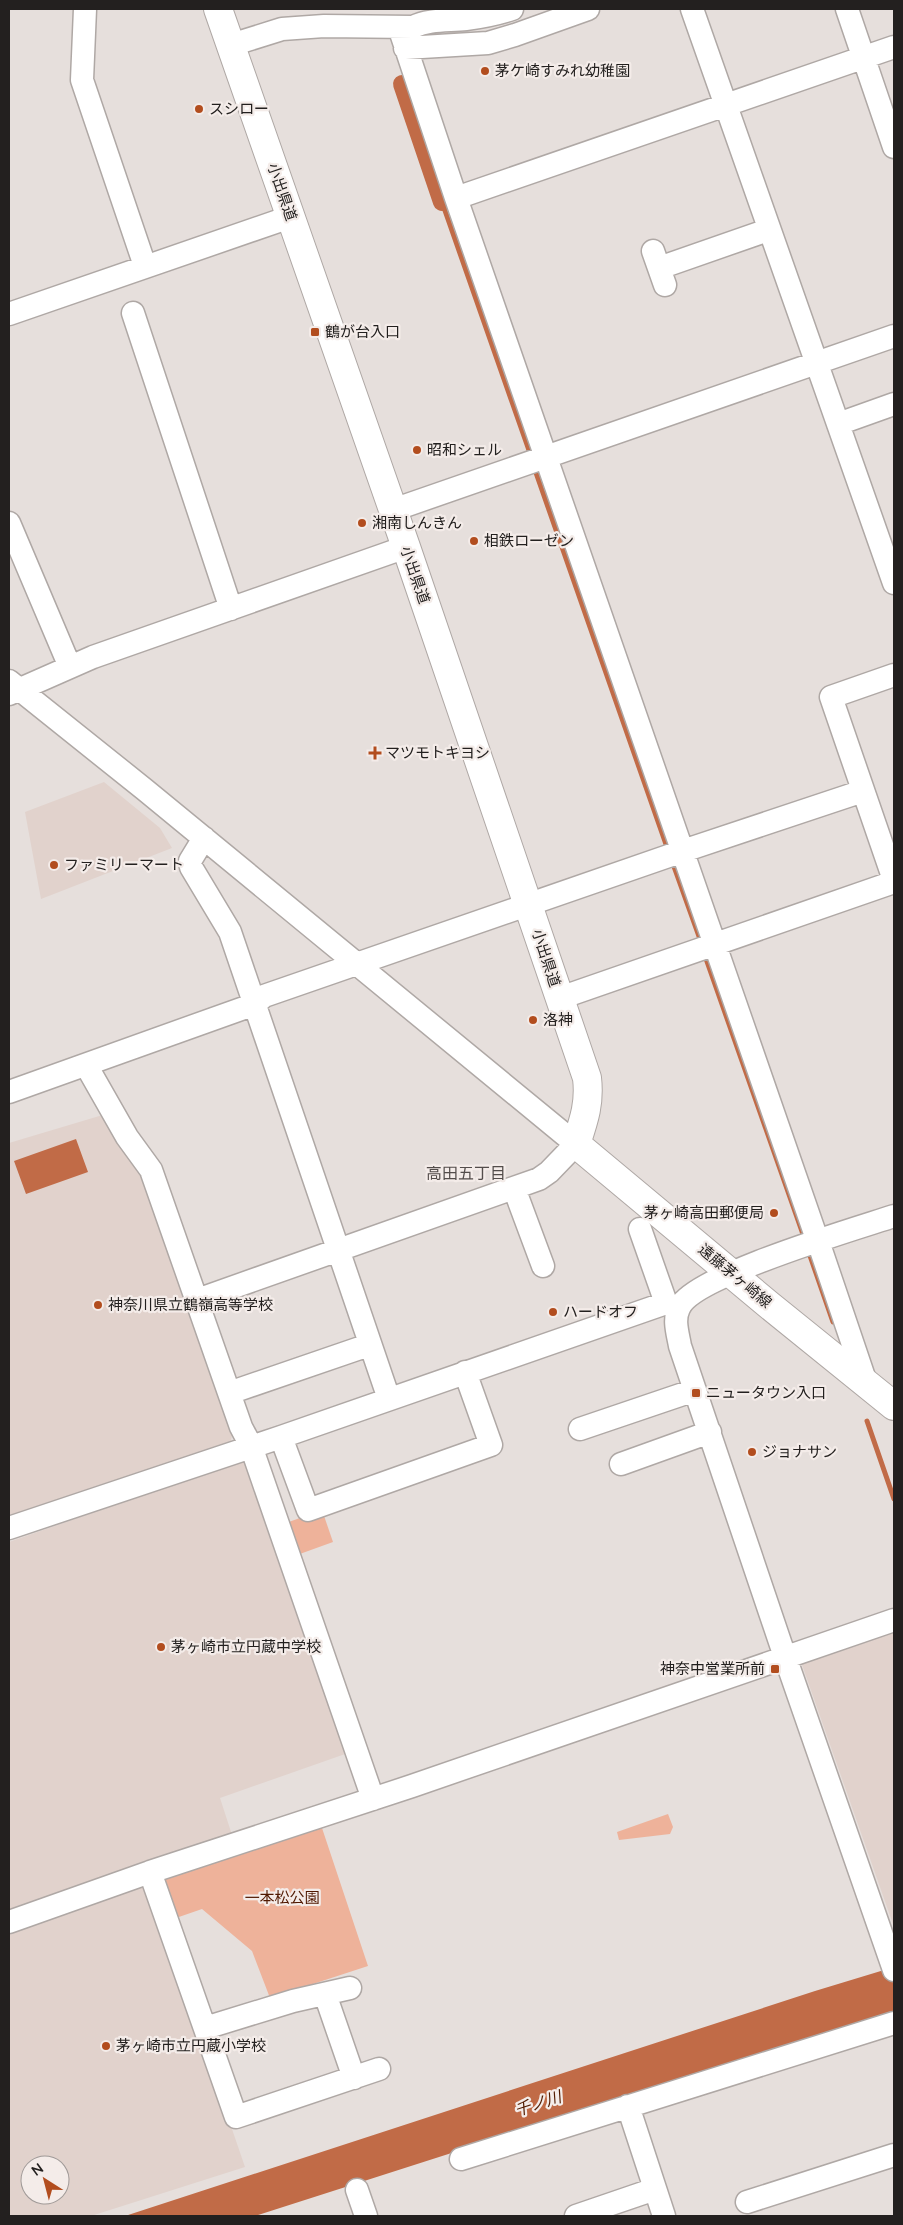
<svg xmlns="http://www.w3.org/2000/svg" width="903" height="2225" font-family="'Nunito Sans','Noto Sans JP',sans-serif">
<style>
.built{fill:#e1d2cc;fill-rule:evenodd}
.green{fill:#eeb29a}
.water{fill:#c16b47}
.lines{fill:none;stroke-linecap:round;stroke-linejoin:round}
.stream{stroke:#c16b47;stroke-width:5}
.canal{stroke:#c16b47;stroke-width:18}
.minor-casing{stroke:#afa8a5;stroke-width:25}
.major-casing{stroke:#afa8a5;stroke-width:30}
.minor{stroke:#fff;stroke-width:22}
.major{stroke:#fff;stroke-width:28}
.poi-dot{fill:#b24d1e;stroke:#f4ece9;stroke-width:2}
.labels{text-anchor:middle;dominant-baseline:central;stroke-width:4.5;stroke-linejoin:round;paint-order:stroke}
.poi-label{font-size:15px;fill:#23201f;stroke:#f4ece9;text-anchor:start}
.street-label{font-size:15px;fill:#23201f;stroke:#f4ece9}
.park-label{font-size:15px;fill:#501800;stroke:#f4ece9}
.neighbourhood-label{font-size:16px;fill:#534d4b;stroke:#f4ece9}
.water-label{font-size:16px;font-style:italic;fill:#521b00;stroke:#f4ece9}
</style>
<rect width="100%" height="100%" fill="#e6dfdc"/>
<path class="built" d="M 104,782 L 160,828 L 172,848 L 41,899 L 25,812 Z
M 106,1114 L 143,1179 L 233,1431 L 230,1444 L 9,1520 L 9,1143 Z
M 250,1458 L 348,1753 L 220,1798 L 233,1838 L 9,1916 L 9,1542 Z
M 894,1627 L 894,1927 L 800,1659 Z
M 148,1884 L 245,2167 L 91,2216 L 9,2216 L 9,1928 L 64,1908 L 67,1914 ZM 30,2165 L 60,2165 L 60,2195 L 30,2195 Z"/>
<path class="green" d="M 322,1510 L 333,1542 L 297,1555 L 286,1523 Z
M 668,1814 L 673,1827 L 670,1834 L 619,1840 L 617,1832 Z
M 320,1822 L 368,1966 L 270,1998 L 252,1951 L 202,1909 L 176,1918 L 160,1873 Z"/>
<path class="water" d="M 76,1139 L 88,1172 L 26,1194 L 14,1161 Z
M 894,1967 L 894,2011 L 255,2216 L 125,2216 L 815,1991 Z"/>
<g class="lines">
<path class="stream" d="M 442,202 L 531,456
M 534,467 L 668,850
M 672,861 L 701,942
M 704,953 L 805,1240
M 808,1250 L 833,1322
M 867,1421 L 894,1499"/>
<path class="canal" d="M 402,84 L 442,202"/>
<g class="minor-casing">
<path id="minor" d="M 85,9 L 82,80 L 145,266
M 692,9 L 894,583
M 847,9 L 894,147
M 399,27 L 456,198 L 818,1242
M 231,45 L 282,29 L 324,26 L 413,27 C 429,19 448,21 466,19 C 482,17 497,14 512,9
M 405,48 L 488,43 L 515,35 L 588,9
M 456,198 L 894,47
M 653,251 L 665,285
M 659,268 L 768,230
M 133,313 L 231,609
M 9,314 L 290,217
M 838,424 L 894,404
M 393,510 L 894,336
M 9,523 L 70,667
M 894,675 L 831,697 L 894,880
M 9,681 L 144,789 L 576,1144 L 549,1172 L 539,1179 L 197,1300
M 9,694 L 93,657 L 406,547
M 204,838 L 190,861 L 191,867 L 230,932 L 389,1399
M 560,998 L 894,882
M 86,1065 L 127,1137 L 151,1170 L 241,1427 L 251,1446 L 373,1799
M 9,1092 L 255,1004 L 264,996 L 683,851 L 863,791
M 514,1188 L 543,1266
M 894,1216 C 855,1229 693,1276 679,1308 C 673,1320 678,1334 680,1346 L 781,1645 L 894,1970
M 640,1229 L 666,1303
M 821,1250 L 866,1383
M 229,1393 L 363,1347
M 580,1429 L 695,1390
M 281,1437 L 308,1510 L 491,1445 L 465,1372
M 621,1464 L 710,1432
M 9,1528 L 281,1437 L 666,1303 L 679,1308
M 150,1872 L 236,2117 L 379,2069
M 9,1922 L 150,1872 L 412,1786 L 894,1620
M 325,1994 L 354,2078
M 205,2028 L 293,2001 L 350,1988
M 628,2106 L 664,2216
M 461,2159 L 894,2023
M 357,2190 L 366,2216
M 747,2202 L 894,2155
M 576,2216 L 655,2189"/>
</g>
<g class="major-casing">
<path id="major" d="M 218,9 L 406,547 L 587,1078 C 590,1103 584,1120 576,1144 L 769,1305 L 894,1406"/>
</g>
<use href="#minor" class="minor"/>
<use href="#major" class="major"/>
</g>
<g class="poi-dot">
<circle cx="485" cy="71" r="5"/>
<circle cx="199" cy="109" r="5"/>
<rect x="310" y="327" width="10" height="10" rx="2.5"/>
<circle cx="417" cy="450" r="5"/>
<circle cx="362" cy="523" r="5"/>
<circle cx="474" cy="541" r="5"/>
<path d="M372.5 745.5h5v5h5v5h-5v5h-5v-5h-5v-5h5z"/>
<circle cx="54" cy="865" r="5"/>
<circle cx="533" cy="1020" r="5"/>
<circle cx="774" cy="1213" r="5"/>
<circle cx="98" cy="1305" r="5"/>
<circle cx="553" cy="1312" r="5"/>
<rect x="691" y="1388" width="10" height="10" rx="2.5"/>
<circle cx="752" cy="1452" r="5"/>
<circle cx="161" cy="1647" r="5"/>
<rect x="770" y="1664" width="10" height="10" rx="2.5"/>
<circle cx="106" cy="2046" r="5"/>
</g>
<g class="labels">
<g class="poi-label">
<text x="495" y="71">茅ケ崎すみれ幼稚園</text>
<text x="209" y="109">スシロー</text>
<text x="325" y="332">鶴が台入口</text>
<text x="427" y="450">昭和シェル</text>
<text x="372" y="523">湘南しんきん</text>
<text x="484" y="541">相鉄ローゼン</text>
<text x="385" y="753">マツモトキヨシ</text>
<text x="64" y="865">ファミリーマート</text>
<text x="543" y="1020">洛神</text>
<text x="764" y="1213" text-anchor="end">茅ヶ崎高田郵便局</text>
<text x="108" y="1305">神奈川県立鶴嶺高等学校</text>
<text x="563" y="1312">ハードオフ</text>
<text x="706" y="1393">ニュータウン入口</text>
<text x="762" y="1452">ジョナサン</text>
<text x="171" y="1647">茅ヶ崎市立円蔵中学校</text>
<text x="765" y="1669" text-anchor="end">神奈中営業所前</text>
<text x="116" y="2046">茅ヶ崎市立円蔵小学校</text>
</g>
<g class="street-label">
<text transform="translate(282 192) rotate(71)">小出県道</text>
<text transform="translate(415 575) rotate(71)">小出県道</text>
<text transform="translate(546 958) rotate(72)">小出県道</text>
<text transform="translate(735 1276) rotate(40)">遠藤茅ヶ崎線</text>
</g>
<g class="park-label">
<text x="282" y="1898">一本松公園</text>
</g>
<g class="neighbourhood-label">
<text x="466" y="1174">高田五丁目</text>
</g>
<g class="water-label">
<text transform="translate(538 2104) rotate(-18)">千ノ川</text>
</g>
</g>
<rect width="903" height="2225" fill="none" stroke="#23201f" stroke-width="20"/>
<g transform="translate(45 2180) rotate(324)"><circle r="24" fill="#f4ece9" stroke="#a09a98"/>
<path d="M0-4L9 19L0 12L-9 19Z" fill="#b24d1e"/>
<text y="-8" font-size="14" font-weight="bold" text-anchor="middle" fill="#23201f">N</text>
</g>
</svg>
